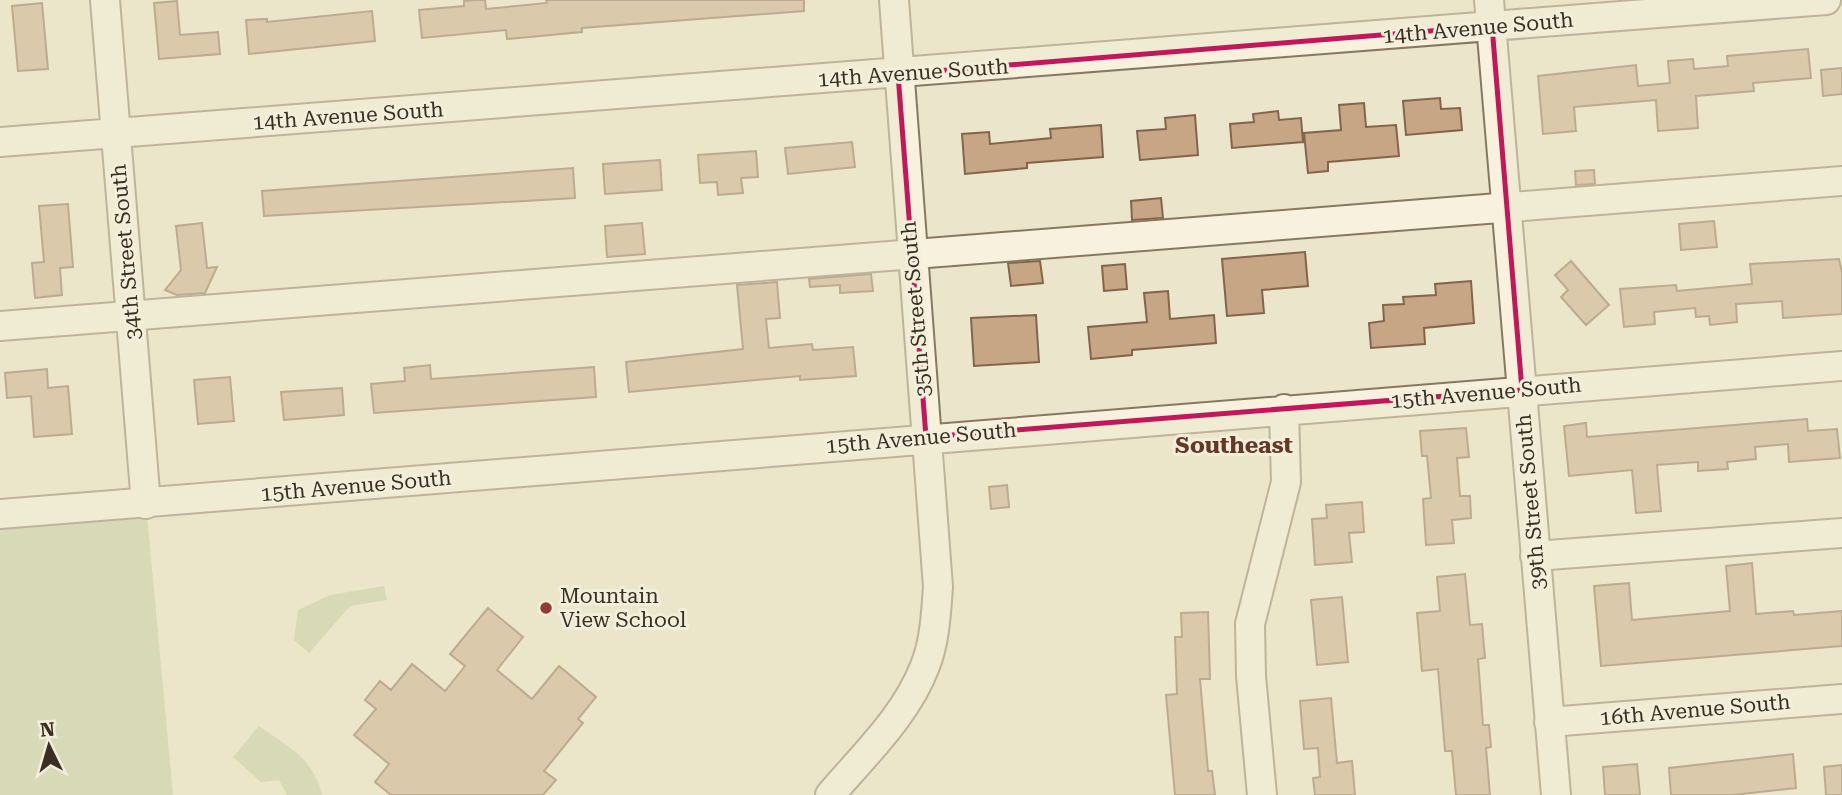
<svg xmlns="http://www.w3.org/2000/svg" width="1842" height="795" font-family="'Roboto Serif',serif">
<style>
.green{fill:#c1c9a0}
.building{fill:#c6a685;stroke:#846549;stroke-width:2}
.lines{fill:none;stroke-linecap:round;stroke-linejoin:round}
.minor-casing{stroke:#877861;stroke-width:32}
.minor{stroke:#f7f1de;stroke-width:28}
.marked{fill:none;stroke:#c2185b;stroke-width:5;stroke-linejoin:round}
.poi-dot{fill:#913d36;stroke:#f3eeda;stroke-width:2.5}
.labels{text-anchor:middle;dominant-baseline:central;stroke-width:6;stroke-linejoin:round;paint-order:stroke}
.street-label{font-size:21px;fill:#392f23;stroke:#f3eeda}
.poi-label{font-size:21px;fill:#392f23;stroke:#f3eeda;text-anchor:start}
.neighbourhood-label{font-size:23px;font-weight:bold;fill:#623826;stroke:#f3eeda}
</style>
<rect width="100%" height="100%" fill="#ebe5cb"/>
<path class="green" d="M 146,504 L 173,795 L 0,795 L 0,515 Z
M 384,586 L 387,600 L 350,606 L 309,653 L 294,640 L 298,610 L 330,595 Z
M 259,726 C 288,747 313,757 322,795 L 287,795 L 279,780 L 261,782 L 233,757 Z"/>
<path class="building" d="M 477,0 L 485,0 L 486,9 L 547,3 L 546,0 L 804,0 L 804,11 L 582,28 L 582,32 L 507,39 L 506,30 L 422,38 L 419,10 L 464,6 L 464,1 Z
M 177,1 L 180,35 L 218,32 L 220,54 L 159,59 L 154,3 Z
M 42,3 L 48,69 L 18,71 L 12,6 Z
M 372,11 L 375,41 L 249,54 L 246,20 L 267,19 L 267,22 Z
M 1808,49 L 1811,78 L 1753,83 L 1754,91 L 1696,96 L 1698,128 L 1658,131 L 1656,100 L 1574,107 L 1576,131 L 1543,134 L 1538,76 L 1636,65 L 1638,86 L 1670,83 L 1668,61 L 1693,59 L 1694,69 L 1728,66 L 1727,56 Z
M 1842,68 L 1842,94 L 1823,96 L 1821,70 Z
M 1440,98 L 1441,109 L 1460,108 L 1462,130 L 1406,135 L 1403,101 Z
M 1364,103 L 1366,127 L 1396,125 L 1399,156 L 1328,162 L 1328,171 L 1308,173 L 1304,133 L 1341,130 L 1339,105 Z
M 1278,111 L 1279,120 L 1301,118 L 1303,142 L 1232,148 L 1230,124 L 1254,122 L 1253,114 Z
M 1195,115 L 1198,155 L 1140,160 L 1137,131 L 1166,129 L 1165,118 Z
M 1101,125 L 1103,157 L 1027,163 L 1027,168 L 965,174 L 962,134 L 989,132 L 990,144 L 1051,138 L 1050,129 Z
M 852,142 L 855,167 L 788,174 L 785,148 Z
M 756,151 L 758,177 L 741,178 L 743,193 L 718,195 L 717,182 L 700,183 L 698,155 Z
M 660,160 L 662,190 L 605,194 L 603,164 Z
M 573,168 L 575,198 L 264,216 L 262,191 Z
M 1594,170 L 1595,184 L 1576,185 L 1575,171 Z
M 1161,198 L 1163,218 L 1132,220 L 1131,201 Z
M 68,204 L 73,267 L 60,268 L 62,295 L 35,298 L 32,263 L 44,262 L 39,206 Z
M 1714,221 L 1717,247 L 1681,250 L 1679,224 Z
M 202,223 L 207,268 L 217,267 L 205,293 L 177,295 L 165,290 L 181,270 L 176,226 Z
M 642,223 L 645,254 L 607,257 L 605,226 Z
M 1305,252 L 1308,286 L 1262,290 L 1264,313 L 1227,316 L 1222,259 Z
M 1839,259 L 1842,273 L 1842,314 L 1783,318 L 1782,301 L 1736,304 L 1737,322 L 1710,325 L 1709,316 L 1696,317 L 1695,308 L 1654,312 L 1655,324 L 1624,327 L 1620,289 L 1676,285 L 1677,291 L 1752,284 L 1750,264 Z
M 1040,261 L 1043,283 L 1011,286 L 1008,263 Z
M 1571,261 L 1609,305 L 1586,325 L 1561,297 L 1568,290 L 1555,275 Z
M 1125,264 L 1127,289 L 1104,291 L 1102,266 Z
M 871,274 L 873,291 L 840,293 L 840,285 L 810,287 L 809,279 Z
M 1471,281 L 1474,323 L 1424,328 L 1425,344 L 1371,348 L 1369,323 L 1384,321 L 1383,305 L 1404,304 L 1403,297 L 1436,295 L 1435,284 Z
M 777,282 L 780,318 L 766,319 L 769,348 L 812,344 L 813,350 L 853,347 L 856,376 L 800,380 L 800,376 L 629,392 L 626,362 L 743,349 L 737,285 Z
M 1168,291 L 1170,319 L 1214,315 L 1216,343 L 1132,350 L 1132,355 L 1091,359 L 1088,327 L 1147,322 L 1144,293 Z
M 1036,315 L 1039,362 L 974,366 L 971,318 Z
M 430,365 L 431,379 L 594,367 L 596,397 L 374,413 L 371,384 L 405,381 L 404,368 Z
M 47,369 L 48,388 L 68,386 L 72,434 L 34,437 L 31,396 L 7,398 L 5,373 Z
M 230,377 L 234,421 L 198,424 L 194,380 Z
M 342,388 L 344,415 L 284,420 L 281,392 Z
M 1807,419 L 1808,431 L 1837,429 L 1840,458 L 1789,462 L 1788,444 L 1755,447 L 1756,459 L 1727,462 L 1728,469 L 1698,471 L 1698,462 L 1657,465 L 1661,511 L 1636,513 L 1632,470 L 1569,476 L 1564,426 L 1586,423 L 1587,437 Z
M 1466,428 L 1469,457 L 1457,458 L 1460,496 L 1470,496 L 1471,518 L 1452,520 L 1454,543 L 1426,545 L 1423,499 L 1431,498 L 1427,456 L 1422,456 L 1420,431 Z
M 1007,485 L 1009,507 L 991,509 L 989,487 Z
M 1362,502 L 1364,532 L 1349,533 L 1352,562 L 1315,565 L 1312,519 L 1327,518 L 1326,505 Z
M 1752,563 L 1756,614 L 1793,611 L 1794,615 L 1842,611 L 1842,646 L 1601,666 L 1594,586 L 1629,583 L 1632,620 L 1730,611 L 1726,566 Z
M 1465,574 L 1470,625 L 1482,624 L 1485,658 L 1478,659 L 1483,725 L 1489,725 L 1491,747 L 1486,748 L 1490,795 L 1456,795 L 1452,751 L 1445,751 L 1438,669 L 1422,671 L 1417,613 L 1440,611 L 1437,577 Z
M 1342,597 L 1348,662 L 1317,665 L 1311,600 Z
M 488,608 L 523,637 L 497,670 L 532,699 L 559,666 L 596,697 L 578,719 L 583,723 L 544,771 L 556,780 L 543,795 L 391,795 L 375,782 L 389,764 L 354,735 L 376,709 L 365,700 L 380,681 L 391,690 L 412,664 L 445,691 L 465,666 L 450,654 Z
M 1208,612 L 1210,679 L 1200,679 L 1208,771 L 1212,771 L 1215,795 L 1175,795 L 1166,695 L 1177,694 L 1175,637 L 1182,637 L 1181,613 Z
M 1331,698 L 1337,763 L 1352,761 L 1355,795 L 1315,795 L 1313,778 L 1320,777 L 1318,748 L 1304,749 L 1300,701 Z
M 1793,754 L 1796,788 L 1733,795 L 1671,795 L 1669,768 Z
M 1637,764 L 1640,795 L 1605,795 L 1603,767 Z
M 1842,765 L 1842,795 L 1826,795 L 1824,767 Z"/>
<g class="lines">
<g class="minor-casing">
<path id="minor" d="M 105,0 L 146,504
M 1489,0 L 1556,795
M 0,142 L 1826,0
M 0,326 L 1842,181
M 0,514 L 1842,366
M 1535,556 L 1842,533
M 1549,722 L 1842,699
M 830,795 C 864,755 906,716 925,666 C 935,641 936,613 938,587 L 894,0
M 1262,795 L 1251,676 L 1250,624 L 1286,482 L 1284,409"/>
</g>
<use href="#minor" class="minor"/>
</g>
<path d="M0 0H1842V795H0ZM 1492,26 L 1522,390 L 926,437 L 898,74 Z" fill="#ebe5cb" fill-opacity=".55" fill-rule="evenodd"/>
<path class="marked" d="M 1492,26 L 1522,390 L 926,437 L 898,74 Z"/>
<circle class="poi-dot" cx="546" cy="608" r="7"/>
<g class="labels">
<g class="street-label">
<text transform="translate(1478 28) rotate(-5)">14th Avenue South</text>
<text transform="translate(913 73) rotate(-4)">14th Avenue South</text>
<text transform="translate(348 116) rotate(-4)">14th Avenue South</text>
<text transform="translate(126 252) rotate(-95)">34th Street South</text>
<text transform="translate(916 309) rotate(-95)">35th Street South</text>
<text transform="translate(1486 393) rotate(-5)">15th Avenue South</text>
<text transform="translate(921 438) rotate(-5)">15th Avenue South</text>
<text transform="translate(356 486) rotate(-5)">15th Avenue South</text>
<text transform="translate(1531 502) rotate(-95)">39th Street South</text>
<text transform="translate(1695 710) rotate(-5)">16th Avenue South</text>
</g>
<g class="poi-label">
<text x="560" y="596">Mountain<tspan x="560" dy="24">View School</tspan></text>
</g>
<g class="neighbourhood-label">
<text x="1234" y="445">Southeast</text>
</g>
</g>
<g transform="translate(49 746) rotate(355)" stroke="#f3eeda" stroke-width="5" paint-order="stroke">
<path d="M0-5L12 26L0 18L-12 26Z" fill="#392f23"/>
<text y="-10" font-size="19" font-weight="bold" text-anchor="middle" fill="#392f23">N</text>
</g>
</svg>
